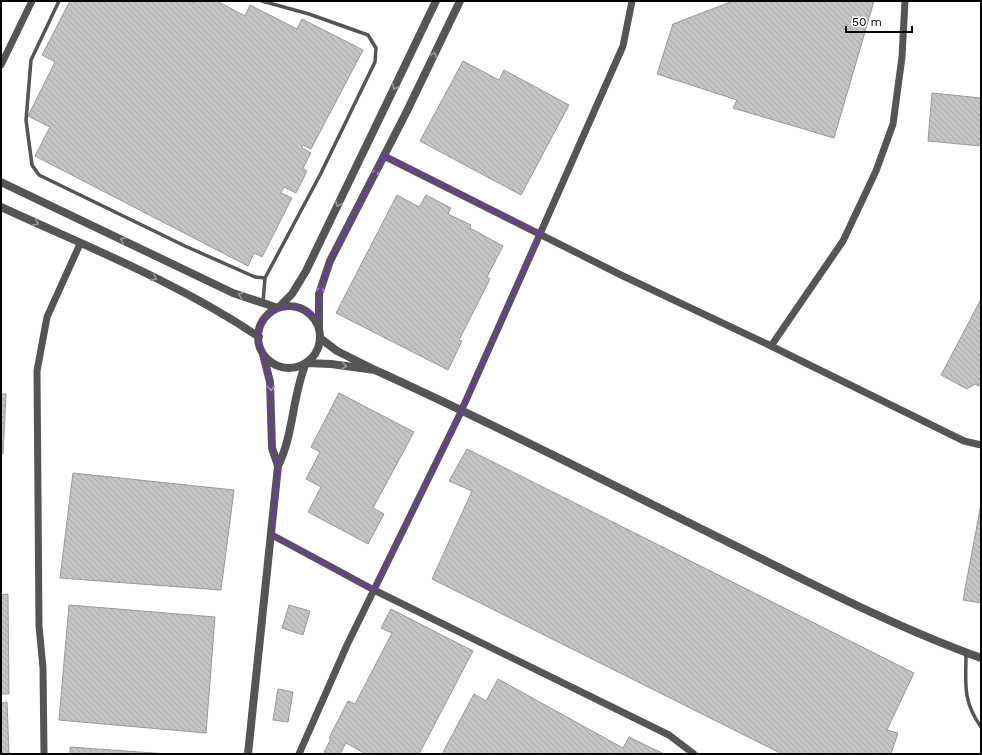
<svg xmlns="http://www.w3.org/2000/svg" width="982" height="755" font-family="'Work Sans',sans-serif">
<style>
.building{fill:url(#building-back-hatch);stroke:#999}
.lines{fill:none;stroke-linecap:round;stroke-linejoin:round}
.service{stroke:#555;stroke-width:3.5}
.minor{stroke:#555;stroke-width:7}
.tertiary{stroke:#555;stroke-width:8}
.oneway{stroke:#999}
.marked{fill:none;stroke:#7b2cbf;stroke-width:3;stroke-dasharray:8 5;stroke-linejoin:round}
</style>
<defs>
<pattern id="building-back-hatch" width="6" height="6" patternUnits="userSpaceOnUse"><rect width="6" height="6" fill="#c4c4c4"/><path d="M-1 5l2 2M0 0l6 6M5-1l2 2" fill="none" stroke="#a7a7a7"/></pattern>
</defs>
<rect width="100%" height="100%" fill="#fff"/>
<path class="building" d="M 70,1 L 190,1 L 193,3 L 193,1 L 217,1 L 245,16 L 250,5 L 297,29 L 302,19 L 363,50 L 311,149 L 303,145 L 302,148 L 311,153 L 303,168 L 307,171 L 296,193 L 284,187 L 281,193 L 292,198 L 262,257 L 254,253 L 248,266 L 35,156 L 50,127 L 28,116 L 55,62 L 42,55 Z
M 733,1 L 874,1 L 834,138 L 733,108 L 737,100 L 657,74 L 673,24 Z
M 463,61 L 499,80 L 504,70 L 569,105 L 521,195 L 420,141 Z
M 932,93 L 981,98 L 981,146 L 928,141 Z
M 397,195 L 419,207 L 426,195 L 451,208 L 448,214 L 471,225 L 470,228 L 503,246 L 487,277 L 490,279 L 459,340 L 462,341 L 448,370 L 336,313 Z
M 981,299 L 981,387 L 975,384 L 967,389 L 941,375 Z
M 339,393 L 414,432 L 373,508 L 384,514 L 368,544 L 308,512 L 321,487 L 306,479 L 320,452 L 311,447 Z
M 1,394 L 6,394 L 3,454 L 1,454 Z
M 467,449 L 914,673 L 887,730 L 898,733 L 891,754 L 782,754 L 432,579 L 472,491 L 449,481 Z
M 73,473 L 234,490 L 221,590 L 60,578 Z
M 981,504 L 981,603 L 963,600 Z
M 8,594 L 9,694 L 1,694 L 1,595 Z
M 69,605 L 215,617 L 206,733 L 59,720 Z
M 289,605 L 310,611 L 303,635 L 282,628 Z
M 391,609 L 473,651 L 419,754 L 366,754 L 346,743 L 340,754 L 327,754 L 324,752 L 331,739 L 329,738 L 348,701 L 355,704 L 392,633 L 381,628 Z
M 498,679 L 623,748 L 629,737 L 664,754 L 442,754 L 474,694 L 486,701 Z
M 278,689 L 293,692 L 288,722 L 273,720 Z
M 7,702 L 9,754 L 1,754 L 1,703 Z
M 70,747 L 167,754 L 70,754 Z"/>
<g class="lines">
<path class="service" d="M 59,1 L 31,60 L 26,120 L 32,165 L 39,175 L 185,246 L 255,277 L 265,278
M 262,1 L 309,14 L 368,35 L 376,48 L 375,62 L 320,175 L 265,278 L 263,302
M 966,653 C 966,684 962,700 981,727"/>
<path class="minor" d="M 1,65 L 32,1
M 384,156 L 623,276 L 771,346 L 964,441 L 981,445
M 771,346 L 843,241 L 876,171 L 893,124 L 902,57 L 905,1
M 272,535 L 374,590 L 669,735 L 694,754
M 44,754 L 43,668 L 39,626 L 37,371 L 47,317 L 80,244
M 299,754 L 347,645 L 459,416 L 540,234 L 623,46 L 632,1"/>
<path class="tertiary" d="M 1,182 L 233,293 L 278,308 L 292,294 L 306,271 L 436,1
M 1,207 C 88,247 179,283 259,337
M258 337a31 31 0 1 1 62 0a31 31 0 1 1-62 0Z
M 319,328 L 319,294 L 330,261 L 407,111 L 460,1
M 263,354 L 270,382 L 272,448 L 278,466
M 375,370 C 501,427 624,491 748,552 C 824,590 901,629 981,658
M 248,754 L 278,466 C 294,434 292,396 306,363 L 331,364 L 375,370 L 337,351 L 320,338"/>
</g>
<defs><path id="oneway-chevron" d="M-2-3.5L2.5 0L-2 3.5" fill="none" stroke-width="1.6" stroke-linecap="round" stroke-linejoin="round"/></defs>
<g class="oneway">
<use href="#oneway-chevron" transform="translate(434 55) rotate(-64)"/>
<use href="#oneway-chevron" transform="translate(395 87) rotate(116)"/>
<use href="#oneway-chevron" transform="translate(376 172) rotate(-63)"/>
<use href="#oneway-chevron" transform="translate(338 204) rotate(116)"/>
<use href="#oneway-chevron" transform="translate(36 223) rotate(25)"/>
<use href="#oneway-chevron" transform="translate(123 240) rotate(-154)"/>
<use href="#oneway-chevron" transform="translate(154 278) rotate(25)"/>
<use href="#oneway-chevron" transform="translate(321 289) rotate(-73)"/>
<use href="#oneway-chevron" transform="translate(241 295) rotate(-161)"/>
<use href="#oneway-chevron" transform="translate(344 366) rotate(8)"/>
<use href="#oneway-chevron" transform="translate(271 388) rotate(88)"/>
</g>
<path class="marked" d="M 384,156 L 540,234 L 459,416 L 374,590 L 272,535 L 278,466 L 272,448 L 270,382 L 259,341 L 259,330 L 262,321 L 278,308 L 298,307 L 319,317 L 319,294 L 330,261 Z"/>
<rect width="982" height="755" fill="none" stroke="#000000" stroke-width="4"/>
<path d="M846 26v6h66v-6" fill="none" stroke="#000000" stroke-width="2"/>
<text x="852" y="26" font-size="12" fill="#000000" stroke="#ffffff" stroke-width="3" paint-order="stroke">50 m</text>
</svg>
